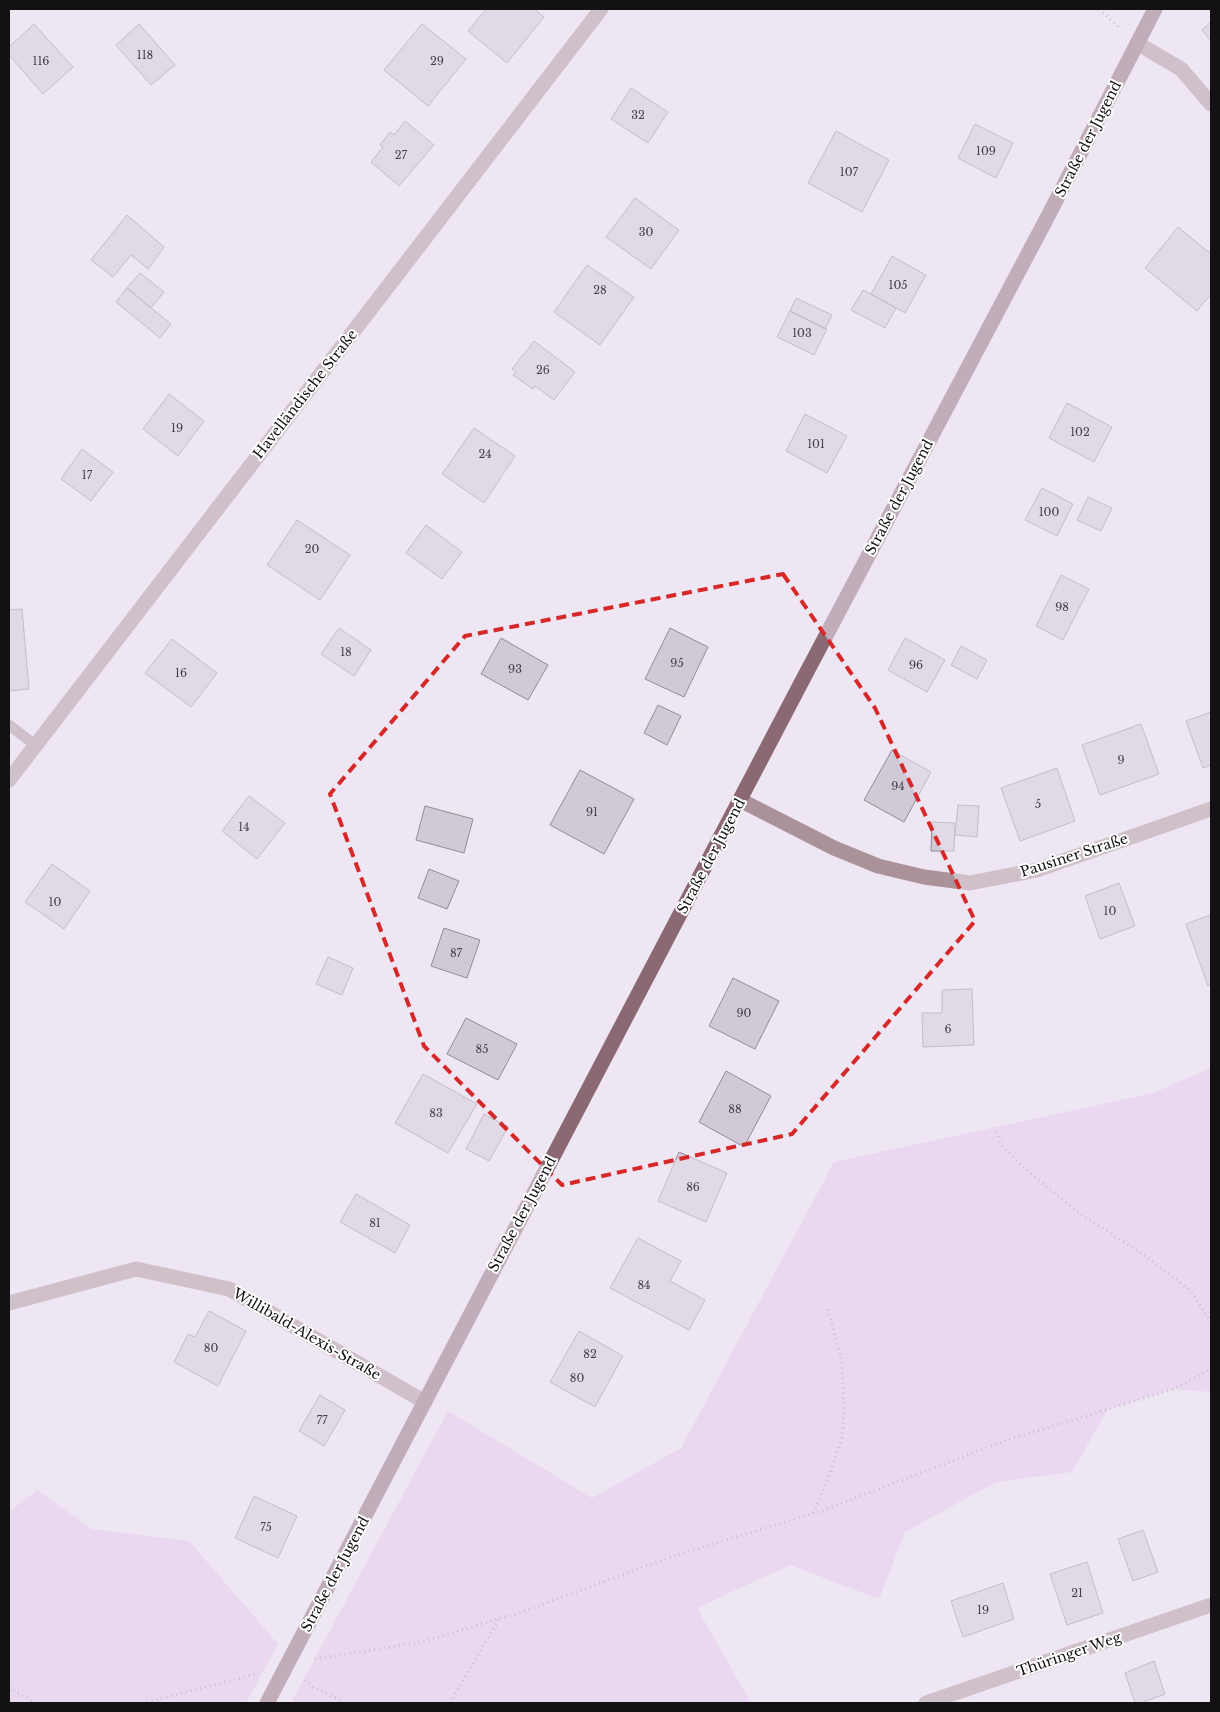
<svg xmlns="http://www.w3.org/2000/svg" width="1220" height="1712" font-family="'Libre Baskerville',serif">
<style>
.green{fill:#e3c8ee}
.building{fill:#d1c9d6;stroke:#938b97}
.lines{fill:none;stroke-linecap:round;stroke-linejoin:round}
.path{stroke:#9a939d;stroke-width:3;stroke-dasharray:1 4;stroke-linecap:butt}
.lane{stroke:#ab9299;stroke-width:11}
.street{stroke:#ab9299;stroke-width:15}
.secondary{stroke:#8b6973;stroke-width:15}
.marked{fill:none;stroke:#d62828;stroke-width:4;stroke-dasharray:10 6;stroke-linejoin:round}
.labels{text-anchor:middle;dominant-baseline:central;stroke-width:4;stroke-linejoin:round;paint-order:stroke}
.number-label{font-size:11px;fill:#433f45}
.street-label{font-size:14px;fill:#141115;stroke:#fff}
</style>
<rect width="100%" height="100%" fill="#efe6f3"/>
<path class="green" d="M 1211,1068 L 1211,1392 L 1174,1389 L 1108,1409 L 1072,1472 L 996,1482 L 905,1532 L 879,1599 L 790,1565 L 697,1608 L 751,1703 L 291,1703 L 448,1411 L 592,1498 L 681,1448 L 834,1162 L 1153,1093 Z
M 37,1490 L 92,1529 L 189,1541 L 278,1644 L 246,1703 L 9,1703 L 9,1512 Z"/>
<path class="building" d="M 486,9 L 534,9 L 544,17 L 507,63 L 468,31 Z
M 1211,22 L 1211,41 L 1202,30 Z
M 34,24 L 73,67 L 43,94 L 9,55 L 9,47 Z
M 139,24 L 175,65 L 151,85 L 116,45 Z
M 422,24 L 466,59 L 428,106 L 384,70 Z
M 631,88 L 668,112 L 648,143 L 611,119 Z
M 405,121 L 434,145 L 399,186 L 371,162 L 383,147 L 380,145 L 390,132 L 394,135 Z
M 975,124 L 1013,143 L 996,178 L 958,158 Z
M 836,131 L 889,160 L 862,212 L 808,183 Z
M 635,198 L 679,230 L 651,269 L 606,237 Z
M 127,215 L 164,247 L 148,269 L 131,255 L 113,277 L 91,260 Z
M 1178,227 L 1211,254 L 1211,294 L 1197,311 L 1145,268 Z
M 892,256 L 926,275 L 905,313 L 871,294 Z
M 587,265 L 634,297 L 600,345 L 554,312 Z
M 140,273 L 164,292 L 151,308 L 127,288 Z
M 127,288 L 171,324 L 160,338 L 116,302 Z
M 863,290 L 896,308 L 885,328 L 851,310 Z
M 796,298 L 832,315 L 825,329 L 790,311 Z
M 790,311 L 827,329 L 814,355 L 777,337 Z
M 534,341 L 575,372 L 554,400 L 535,386 L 533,389 L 513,375 L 516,371 L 512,369 Z
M 169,394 L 204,421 L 178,456 L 143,429 Z
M 1067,403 L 1112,427 L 1094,462 L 1049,438 Z
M 805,414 L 847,436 L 827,473 L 786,451 Z
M 474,428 L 515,456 L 484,503 L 442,474 Z
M 82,449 L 113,472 L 91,501 L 61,479 Z
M 1042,488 L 1073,504 L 1057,536 L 1025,520 Z
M 1088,497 L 1112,508 L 1101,531 L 1077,520 Z
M 297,520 L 350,555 L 320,600 L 267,565 Z
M 426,525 L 462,552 L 442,579 L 406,553 Z
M 1061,575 L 1089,589 L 1063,640 L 1036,626 Z
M 22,609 L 29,689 L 9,691 L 9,610 Z
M 339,628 L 371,650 L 354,676 L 321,654 Z
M 670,628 L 708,647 L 684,697 L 645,679 Z
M 501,638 L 548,665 L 528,700 L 481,674 Z
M 905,638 L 945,660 L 927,692 L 888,670 Z
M 172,639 L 217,673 L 191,707 L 145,673 Z
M 961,646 L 987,660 L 977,679 L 951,665 Z
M 658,705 L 681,716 L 667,745 L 644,733 Z
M 1211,712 L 1211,765 L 1203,768 L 1186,721 Z
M 1141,724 L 1159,774 L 1100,795 L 1082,745 Z
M 892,750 L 931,772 L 904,822 L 864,800 Z
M 1057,768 L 1075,821 L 1020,841 L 1001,788 Z
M 580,770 L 634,799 L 604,854 L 550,825 Z
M 249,796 L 285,823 L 257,859 L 222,831 Z
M 958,805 L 979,806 L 977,837 L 955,835 Z
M 425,806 L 473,819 L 464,853 L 416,840 Z
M 932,822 L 955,823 L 954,851 L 931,851 Z
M 52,864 L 90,891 L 64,929 L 25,902 Z
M 429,869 L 459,881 L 447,909 L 418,898 Z
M 1119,883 L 1135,926 L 1100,939 L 1085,896 Z
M 1210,915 L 1211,918 L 1211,984 L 1208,986 L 1186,924 Z
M 444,928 L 480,940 L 467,978 L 431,966 Z
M 328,957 L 353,968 L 342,995 L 316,984 Z
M 733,978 L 779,1001 L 755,1049 L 709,1026 Z
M 972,989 L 974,1045 L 923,1047 L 922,1013 L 942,1013 L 942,990 Z
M 466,1018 L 517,1044 L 498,1080 L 447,1054 Z
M 726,1071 L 771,1096 L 744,1147 L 699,1122 Z
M 423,1074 L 477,1104 L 448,1153 L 395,1123 Z
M 484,1114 L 508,1127 L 489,1161 L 466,1149 Z
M 679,1152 L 727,1173 L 706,1222 L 658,1201 Z
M 356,1194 L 410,1225 L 395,1253 L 340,1222 Z
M 638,1238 L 681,1261 L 670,1281 L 705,1300 L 689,1330 L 610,1288 Z
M 209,1311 L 246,1331 L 218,1386 L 174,1362 L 188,1334 L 195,1337 Z
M 579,1331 L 623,1356 L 595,1407 L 550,1382 Z
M 320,1395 L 345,1410 L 324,1446 L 299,1431 Z
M 254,1496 L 297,1516 L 278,1558 L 235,1538 Z
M 1143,1530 L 1158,1572 L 1133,1581 L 1118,1539 Z
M 1087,1562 L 1103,1613 L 1067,1625 L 1050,1574 Z
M 1003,1583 L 1014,1619 L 963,1637 L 951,1601 Z
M 1154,1661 L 1165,1694 L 1141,1703 L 1135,1703 L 1125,1673 Z"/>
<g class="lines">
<path class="path" d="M 1099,9 L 1121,29
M 996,1132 L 1001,1144 L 1021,1165 L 1048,1188 L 1082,1215 L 1144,1255 L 1191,1291 L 1211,1322
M 813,1513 L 826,1484 L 842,1438 L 844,1413 L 842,1362 L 827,1306
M 315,1659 L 422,1642 L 522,1612 L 668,1558 L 824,1510 L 1004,1441 L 1174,1389 L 1211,1369
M 305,1680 L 313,1687 L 346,1703
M 9,1688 L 35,1703
M 142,1703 L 257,1674
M 451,1703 L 454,1696 L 499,1619"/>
<path class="lane" d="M 9,725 L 35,745"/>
<path class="street" d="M 1137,43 L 1181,69 L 1211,104
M 9,780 L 601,9
M 740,800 L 834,848 L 878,866 L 924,877 L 970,883 L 1037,870 L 1211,809
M 9,1303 L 136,1269 L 229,1289 L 425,1402
M 926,1703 L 1211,1605"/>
<path class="secondary" d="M 267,1703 L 801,683 L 1048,216 L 1155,9"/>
</g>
<path d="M0 0H1220V1712H0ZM 783,574 L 875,708 L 975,921 L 792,1134 L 562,1185 L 424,1046 L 330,794 L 465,636 Z" fill="#efe6f3" fill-opacity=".55" fill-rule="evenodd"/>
<path class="marked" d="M 783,574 L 875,708 L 975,921 L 792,1134 L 562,1185 L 424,1046 L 330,794 L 465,636 Z"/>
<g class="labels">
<g class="number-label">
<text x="145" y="55">118</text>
<text x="41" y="61">116</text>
<text x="437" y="61">29</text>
<text x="638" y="115">32</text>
<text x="986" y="151">109</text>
<text x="401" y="155">27</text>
<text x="849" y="172">107</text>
<text x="646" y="232">30</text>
<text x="898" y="285">105</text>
<text x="600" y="290">28</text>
<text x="802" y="333">103</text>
<text x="543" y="370">26</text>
<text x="177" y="428">19</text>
<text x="1080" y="432">102</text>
<text x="816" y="444">101</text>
<text x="485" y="454">24</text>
<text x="87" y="475">17</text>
<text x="1049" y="512">100</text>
<text x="312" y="549">20</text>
<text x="1062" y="607">98</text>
<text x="346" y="652">18</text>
<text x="677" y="663">95</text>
<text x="916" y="665">96</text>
<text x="515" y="669">93</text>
<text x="181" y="673">16</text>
<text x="1121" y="760">9</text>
<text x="898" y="786">94</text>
<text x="1038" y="804">5</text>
<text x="592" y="812">91</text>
<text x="244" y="827">14</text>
<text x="55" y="902">10</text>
<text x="1110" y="911">10</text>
<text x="456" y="953">87</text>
<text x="744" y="1013">90</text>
<text x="948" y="1029">6</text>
<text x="482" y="1049">85</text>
<text x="735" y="1109">88</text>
<text x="436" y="1113">83</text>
<text x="693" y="1187">86</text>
<text x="375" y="1223">81</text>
<text x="644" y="1285">84</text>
<text x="211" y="1348">80</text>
<text x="590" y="1354">82</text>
<text x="577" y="1378">80</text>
<text x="322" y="1420">77</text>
<text x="266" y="1527">75</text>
<text x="1077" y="1593">21</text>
<text x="983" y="1610">19</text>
</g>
<g class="street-label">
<text transform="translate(1088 139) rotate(-63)">Straße der Jugend</text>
<text transform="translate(305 394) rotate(-52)">Havelländische Straße</text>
<text transform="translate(899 497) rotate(-62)">Straße der Jugend</text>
<text transform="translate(1074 855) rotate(-18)">Pausiner Straße</text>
<text transform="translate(711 856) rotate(-62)">Straße der Jugend</text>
<text transform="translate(522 1214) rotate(-62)">Straße der Jugend</text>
<text transform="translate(307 1334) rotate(30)">Willibald-Alexis-Straße</text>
<text transform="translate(335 1574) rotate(-62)">Straße der Jugend</text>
<text transform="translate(1069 1654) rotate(-19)">Thüringer Weg</text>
</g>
</g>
<rect width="1220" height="1712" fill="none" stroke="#141115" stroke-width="20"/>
</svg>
